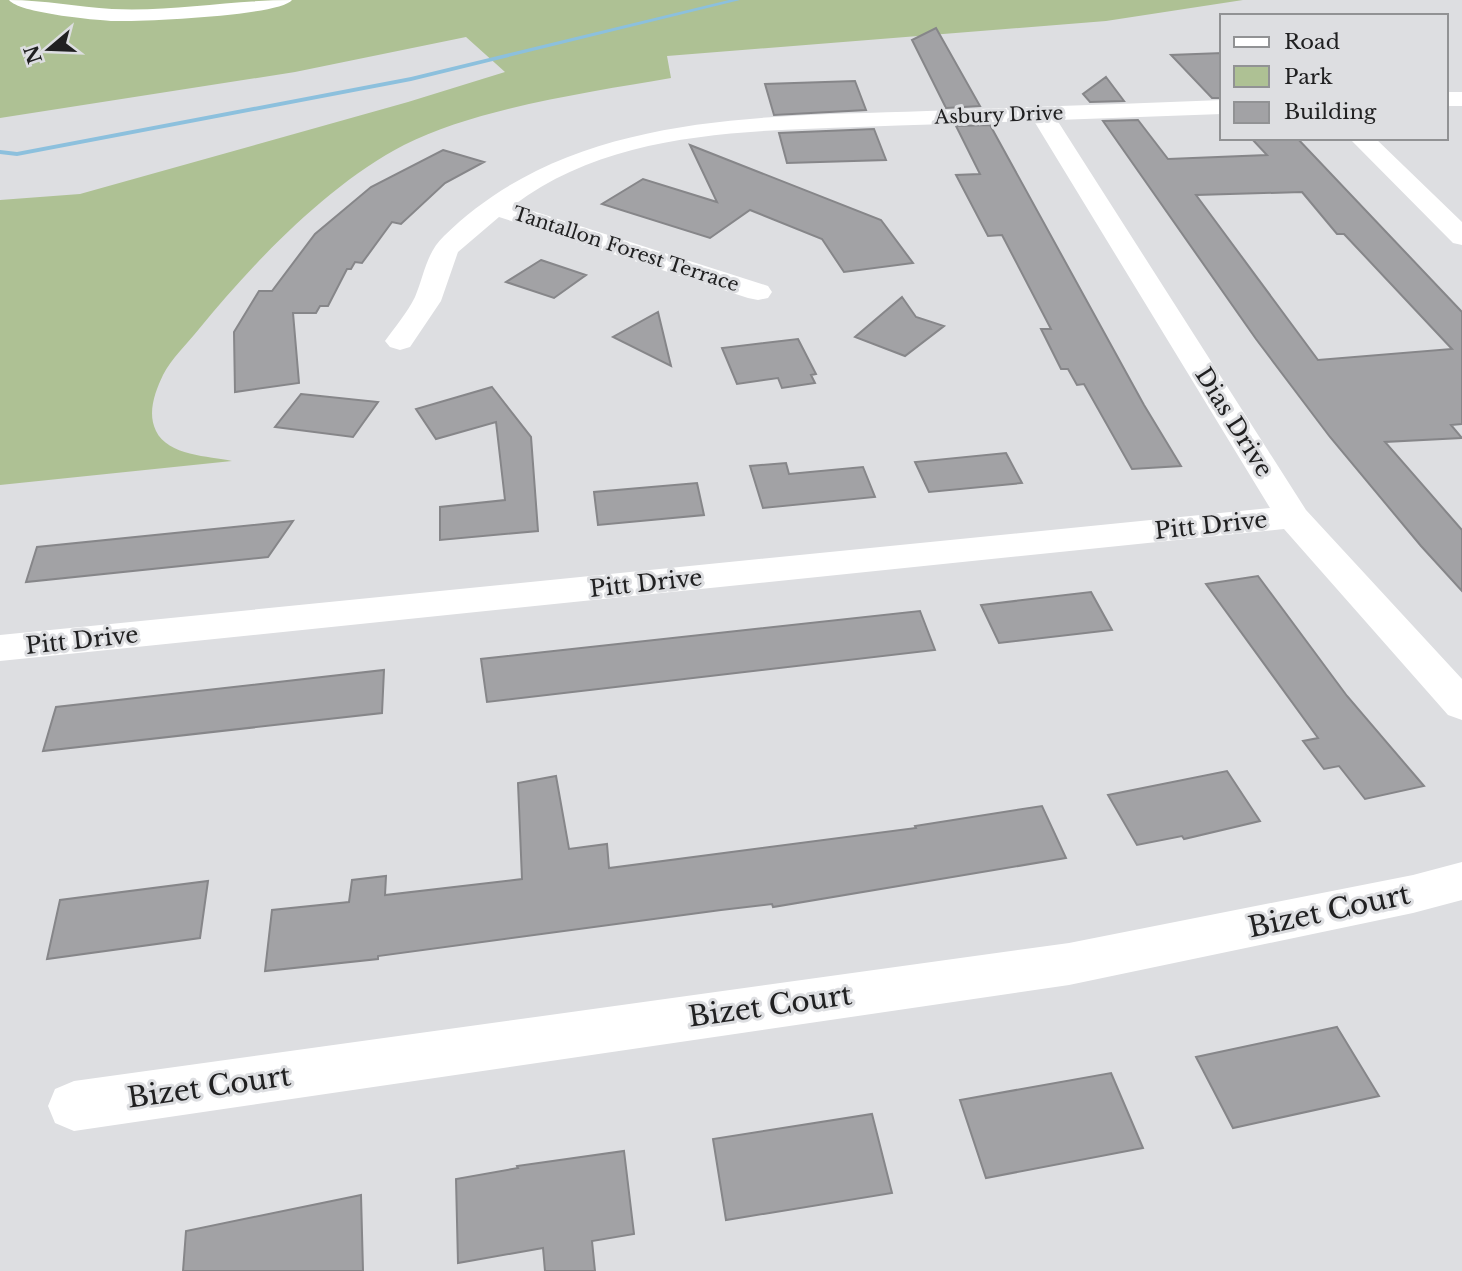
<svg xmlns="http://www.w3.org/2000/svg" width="1462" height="1271" font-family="'Libre Baskerville',serif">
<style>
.green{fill:#aec194}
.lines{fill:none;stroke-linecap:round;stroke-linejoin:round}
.stream{fill:#8cc0dd;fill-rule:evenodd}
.building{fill:#a2a2a5;stroke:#868689;stroke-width:2;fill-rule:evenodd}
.minor{fill:#fff;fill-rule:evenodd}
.labels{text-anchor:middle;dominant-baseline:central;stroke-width:6;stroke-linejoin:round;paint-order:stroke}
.far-street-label{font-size:19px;fill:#202021;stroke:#dddee1}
.street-label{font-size:23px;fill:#202021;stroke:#dddee1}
.near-street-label{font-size:28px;fill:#202021;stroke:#dddee1}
</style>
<rect width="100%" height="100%" fill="#dddee1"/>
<path class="green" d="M 0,0 L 1243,0 L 1106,21 L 667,56 L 671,78 C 590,92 477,108 404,145 C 327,185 253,263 199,329 C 188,343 171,359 163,375 C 155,392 147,413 156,431 C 168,456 209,456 232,461 L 0,485 L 0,200 L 80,194 L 408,102 L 505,72 L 466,37 L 295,72 L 0,118 Z"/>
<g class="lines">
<path class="stream" d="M 729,0 L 740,0 L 411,81 L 17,156 L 0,154 L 0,150 L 17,152 L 411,77 Z"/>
</g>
<path class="building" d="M 936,28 L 980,106 L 946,108 L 912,40 Z
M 1222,53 L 1222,98 L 1212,98 L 1171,55 Z
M 1106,77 L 1124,101 L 1090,102 L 1083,94 Z
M 855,81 L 866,110 L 774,115 L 765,84 Z
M 1138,120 L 1168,159 L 1267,155 L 1251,138 L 1297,138 L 1462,312 L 1462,424 L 1451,425 L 1462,438 L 1385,442 L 1462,530 L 1462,591 L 1421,546 L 1330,437 L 1256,339 L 1103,121 ZM 1302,192 L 1337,234 L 1344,234 L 1452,349 L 1318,360 L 1196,195 Z
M 990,125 L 1144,405 L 1181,466 L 1132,469 L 1084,384 L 1077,385 L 1068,369 L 1061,369 L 1041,329 L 1051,329 L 1002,235 L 988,236 L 956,175 L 980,174 L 956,126 Z
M 874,129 L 886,160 L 787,163 L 779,133 Z
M 690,145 L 881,220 L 913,263 L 844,272 L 822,239 L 750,210 L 710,238 L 602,204 L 643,179 L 717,202 Z
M 443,150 L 484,162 L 445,183 L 401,224 L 392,222 L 362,263 L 355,262 L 351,269 L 347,269 L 328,306 L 320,306 L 316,313 L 293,313 L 299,383 L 235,392 L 234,332 L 259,291 L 272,291 L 315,234 L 371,187 Z
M 541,260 L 586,275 L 554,298 L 506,282 Z
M 902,297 L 916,317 L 944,326 L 905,356 L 855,337 Z
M 658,312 L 671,366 L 613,337 Z
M 798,339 L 816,374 L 811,375 L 815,383 L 782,388 L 778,378 L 737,384 L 722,348 Z
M 492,387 L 531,437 L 538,531 L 440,540 L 440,507 L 505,500 L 496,422 L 436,439 L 416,409 Z
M 301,394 L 378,402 L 353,437 L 275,427 Z
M 1006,453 L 1022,483 L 929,492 L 915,462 Z
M 786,463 L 789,474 L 863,467 L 875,497 L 763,508 L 750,466 Z
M 697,483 L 704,515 L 598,525 L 594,492 Z
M 293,521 L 268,557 L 26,582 L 37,547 Z
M 1258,576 L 1347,696 L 1424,786 L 1365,799 L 1339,766 L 1324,769 L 1303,741 L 1318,738 L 1206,584 Z
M 1091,592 L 1112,630 L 999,643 L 981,605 Z
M 920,611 L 935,650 L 487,702 L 481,659 Z
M 384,670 L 382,713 L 43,751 L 56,707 Z
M 1227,771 L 1260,821 L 1184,839 L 1182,836 L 1137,845 L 1108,795 Z
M 556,776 L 569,849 L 607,844 L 609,868 L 916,828 L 915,826 L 1042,806 L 1066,858 L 773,907 L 772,904 L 721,910 L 378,956 L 378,959 L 265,971 L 272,910 L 349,902 L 352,880 L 386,876 L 385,895 L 522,879 L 518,783 Z
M 208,881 L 200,938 L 47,959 L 60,900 Z
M 1337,1027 L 1379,1096 L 1233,1128 L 1196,1057 Z
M 1111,1073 L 1143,1148 L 986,1178 L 960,1100 Z
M 872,1114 L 892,1193 L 726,1220 L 713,1139 Z
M 624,1151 L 634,1234 L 592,1241 L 595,1271 L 545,1271 L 543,1248 L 458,1263 L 456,1179 L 518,1168 L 517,1166 Z
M 361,1195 L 363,1271 L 183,1271 L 186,1231 Z"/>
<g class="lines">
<path class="minor" d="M 9,0 C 44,0 78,7 112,9 C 172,12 232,0 292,0 C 280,16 138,22 113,21 C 94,20 19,13 9,0 Z
M 1446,92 L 1462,92 L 1462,106 L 1446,106 Z
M 1222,100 L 1222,114 L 1057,120 L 1306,510 L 1462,679 L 1462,720 L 1448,715 L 1284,529 L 0,661 L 0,635 L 1270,508 L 1034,121 C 976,123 917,125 858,127 C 743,131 610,132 514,205 L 768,286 L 772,292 L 768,298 L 758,300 L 748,298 L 499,217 L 458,252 L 441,301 L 410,347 L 400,350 L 390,347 L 385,341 C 395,327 407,313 415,297 C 424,276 426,253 444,236 C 571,111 761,117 927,111 C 1025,107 1123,104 1222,100 Z
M 1349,138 L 1375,138 L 1462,222 L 1462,245 L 1453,243 Z
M 1462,862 L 1462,900 L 1413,913 L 1069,985 L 74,1131 L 55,1123 L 48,1106 L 55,1089 L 74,1081 L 1069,943 L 1413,875 Z"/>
</g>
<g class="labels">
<g class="far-street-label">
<text transform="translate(999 115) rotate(-2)">Asbury Drive</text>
<text transform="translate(626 249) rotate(18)">Tantallon Forest Terrace</text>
</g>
<g class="street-label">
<text transform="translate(1234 422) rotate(58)">Dias Drive</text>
<text transform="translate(1211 525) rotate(-6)">Pitt Drive</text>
<text transform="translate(646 583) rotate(-6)">Pitt Drive</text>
<text transform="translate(82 640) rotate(-6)">Pitt Drive</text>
</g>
<g class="near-street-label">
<text transform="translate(1329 911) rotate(-12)">Bizet Court</text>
<text transform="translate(770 1006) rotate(-8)">Bizet Court</text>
<text transform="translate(209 1087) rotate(-8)">Bizet Court</text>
</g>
</g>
<rect x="1220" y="14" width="228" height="126" fill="#dddee1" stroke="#919294" stroke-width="2"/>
<rect x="1234" y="37" width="35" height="10" fill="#ffffff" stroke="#919294" stroke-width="2"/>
<text x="1284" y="49" font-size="21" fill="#202021">Road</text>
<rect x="1234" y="66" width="35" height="21" fill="#aec194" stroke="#919294" stroke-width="2"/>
<text x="1284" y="84" font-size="21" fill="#202021">Park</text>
<rect x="1234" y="102" width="35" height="21" fill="#a2a2a5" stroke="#919294" stroke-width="2"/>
<text x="1284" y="119" font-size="21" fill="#202021">Building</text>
<g transform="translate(49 49) rotate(251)" stroke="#dddee1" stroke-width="5" paint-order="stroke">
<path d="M0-5L12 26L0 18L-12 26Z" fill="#202021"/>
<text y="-10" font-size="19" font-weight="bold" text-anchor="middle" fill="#202021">N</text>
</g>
</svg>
